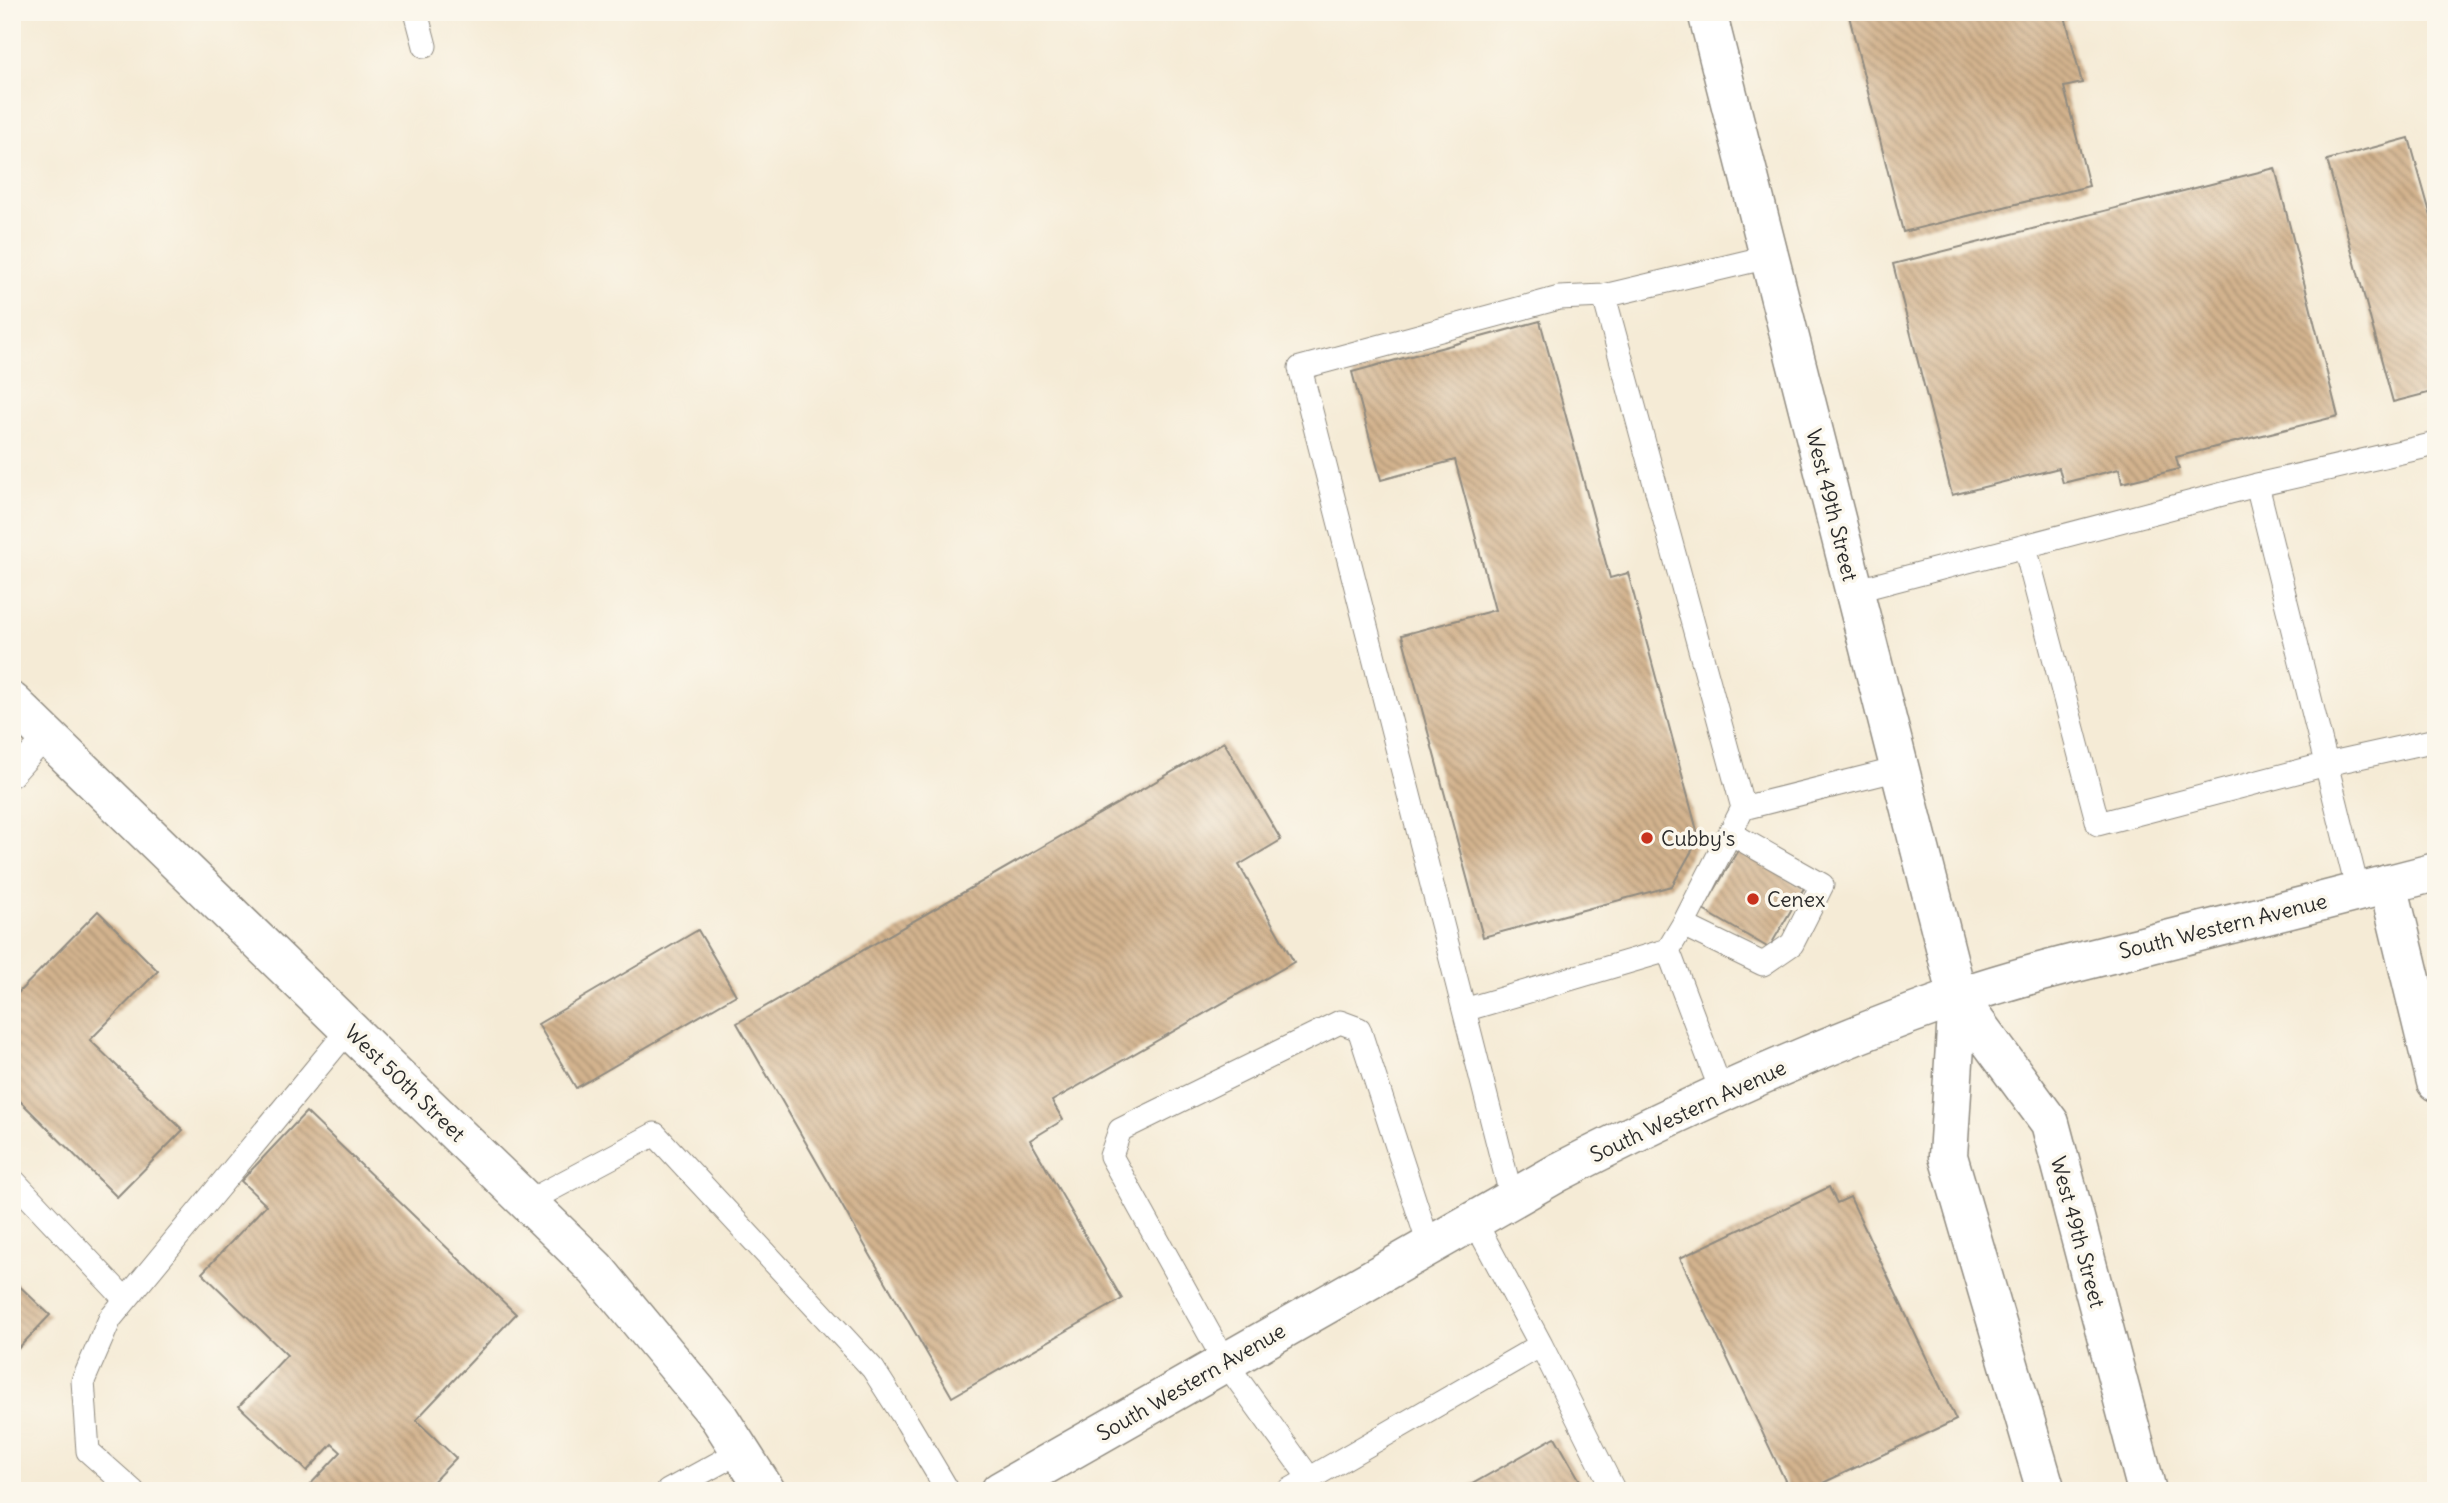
<svg xmlns="http://www.w3.org/2000/svg" width="2448" height="1503" font-family="Delius,sans-serif">
<style>
.building{fill:url(#building-back-hatch)}
.lines{fill:none;stroke-linecap:round;stroke-linejoin:round}
.service-casing{stroke:#908b80;stroke-width:25}
.minor-casing{stroke:#908b80;stroke-width:41}
.tertiary-casing{stroke:#908b80;stroke-width:41}
.secondary-casing{stroke:#908b80;stroke-width:41}
.service{stroke:#fff;stroke-width:23}
.minor{stroke:#fff;stroke-width:38}
.tertiary{stroke:#fff;stroke-width:38}
.secondary{stroke:#fff;stroke-width:38}
.poi-dot{fill:#c8321e;stroke:#fbf7ec;stroke-width:2.5}
.labels{text-anchor:middle;dominant-baseline:central;stroke-width:7;stroke-linejoin:round;paint-order:stroke}
.street-label{font-size:21px;fill:#2b2b2b;stroke:#fbf7ec}
.poi-label{font-size:21px;fill:#2b2b2b;stroke:#fbf7ec;text-anchor:start}
</style>
<defs>
<pattern id="building-back-hatch" width="6" height="6" patternUnits="userSpaceOnUse" patternTransform="scale(1.75)"><rect width="6" height="6" fill="#d3b38e"/><path d="M-1 5l2 2M0 0l6 6M5-1l2 2" fill="none" stroke="#ab9274"/></pattern>
</defs>
<rect width="100%" height="100%" fill="#fbf7ec"/>
<filter id="ink" filterUnits="userSpaceOnUse"><feTurbulence type="fractalNoise" baseFrequency=".0143" numOctaves="2"/><feDisplacementMap in="SourceGraphic" scale="14" xChannelSelector="R" yChannelSelector="G"/><feConvolveMatrix kernelMatrix="1 2 1 2 8 2 1 2 1" color-interpolation-filters="sRGB"/></filter>
<filter id="wash" filterUnits="userSpaceOnUse"><feTurbulence type="fractalNoise" baseFrequency=".00686" numOctaves="4" result="noise"/><feDisplacementMap in="SourceGraphic" scale="28" xChannelSelector="R" yChannelSelector="G"/><feGaussianBlur stdDeviation="1.57" result="paint"/><feColorMatrix in="noise" values="0 0 0 0 0 0 0 0 0 0 0 0 0 0 0 0 0 1.4 0 .05"/><feComposite in="paint" operator="in"/></filter>
<g filter="url(#wash)">
<rect width="100%" height="100%" fill="#f5ebd6"/>
<g id="blocks">
<path class="building" d="M 1848,12 L 2064,12 L 2082,83 L 2064,87 L 2089,186 L 1903,232 Z
M 2409,138 L 2436,234 L 2436,391 L 2393,402 L 2327,160 Z
M 2275,168 L 2338,416 L 2176,457 L 2179,469 L 2122,483 L 2119,469 L 2063,483 L 2059,468 L 1952,495 L 1893,264 Z
M 1540,321 L 1610,578 L 1628,573 L 1699,838 L 1672,886 L 1483,937 L 1402,635 L 1495,610 L 1455,460 L 1381,480 L 1352,372 Z
M 1224,742 L 1281,840 L 1239,865 L 1294,962 L 1052,1101 L 1063,1120 L 1030,1140 L 1122,1299 L 952,1397 L 737,1023 Z
M 1738,850 L 1804,888 L 1769,948 L 1703,910 Z
M 98,911 L 158,971 L 90,1040 L 183,1130 L 117,1197 L 12,1093 L 12,999 Z
M 698,930 L 736,995 L 576,1088 L 538,1024 Z
M 306,1112 L 516,1314 L 416,1420 L 456,1458 L 424,1491 L 304,1491 L 341,1452 L 332,1444 L 307,1471 L 239,1406 L 287,1355 L 202,1273 L 266,1205 L 241,1181 Z
M 1829,1187 L 1837,1203 L 1850,1197 L 1956,1420 L 1806,1491 L 1790,1491 L 1680,1258 Z
M 12,1279 L 50,1315 L 12,1355 Z
M 1555,1437 L 1586,1491 L 1460,1491 Z"/>
</g>
</g>
<g filter="url(#ink)">
<use href="#blocks" fill-opacity="0" stroke="#908b80" stroke-width="2"/>
<g class="lines">
<g class="service-casing">
<path id="service" d="M 416,12 L 425,46
M 2025,547 L 2098,824 L 2327,764 L 2436,740
M 1854,591 L 2257,485
M 12,775 L 47,736
M 1743,808 L 1604,296 L 1768,257
M 2358,892 L 2257,485 L 2436,444
M 1683,925 L 1763,964 L 1792,944 L 1822,885 L 1730,833
M 1668,950 L 1683,925 L 1743,808 L 1899,769
M 1464,1010 L 1300,368 L 1559,298 L 1604,296
M 12,1179 L 125,1299
M 1512,1199 L 1464,1010 L 1668,950 L 1722,1093
M 527,1202 L 655,1134 L 873,1369 L 907,1422 L 948,1491
M 1541,1345 L 1614,1491
M 1310,1479 L 1225,1362 L 1111,1156 L 1120,1130 L 1340,1022 L 1359,1029 L 1429,1245
M 133,1491 L 88,1451 L 83,1381 L 110,1319 L 349,1029
M 668,1491 L 741,1451
M 1288,1491 L 1541,1345 L 1474,1220"/>
</g>
<g class="minor-casing">
<path id="minor" d="M 12,702 L 596,1269 L 718,1416 L 766,1491
M 2388,884 L 2436,1082"/>
</g>
<g class="tertiary-casing">
<path id="tertiary" d="M 1958,998 L 2050,1123 L 2147,1491
M 1958,998 L 1948,1156 L 2046,1491"/>
</g>
<g class="secondary-casing">
<path id="secondary" d="M 1707,12 L 1958,998
M 1000,1491 L 1559,1172 C 1687,1106 1819,1046 1955,998 C 2022,975 2091,959 2159,942 C 2251,919 2344,896 2436,872"/>
</g>
<use href="#service" class="service"/>
<use href="#minor" class="minor"/>
<use href="#tertiary" class="tertiary"/>
<use href="#secondary" class="secondary"/>
</g>
</g>
<g class="poi-dot">
<circle cx="1647" cy="838" r="7"/>
<circle cx="1753" cy="899" r="7"/>
</g>
<g class="labels">
<g class="street-label">
<text transform="translate(1832 505) rotate(76)">West 49th Street</text>
<text transform="translate(2223 926) rotate(-14)">South Western Avenue</text>
<text transform="translate(405 1083) rotate(44)">West 50th Street</text>
<text transform="translate(1688 1111) rotate(-25)">South Western Avenue</text>
<text transform="translate(2078 1232) rotate(75)">West 49th Street</text>
<text transform="translate(1191 1382) rotate(-30)">South Western Avenue</text>
</g>
<g class="poi-label">
<text x="1661" y="838">Cubby's</text>
<text x="1767" y="899">Cenex</text>
</g>
</g>
<rect width="2448" height="1503" fill="none" stroke="#fbf7ec" stroke-width="42"/>
</svg>
